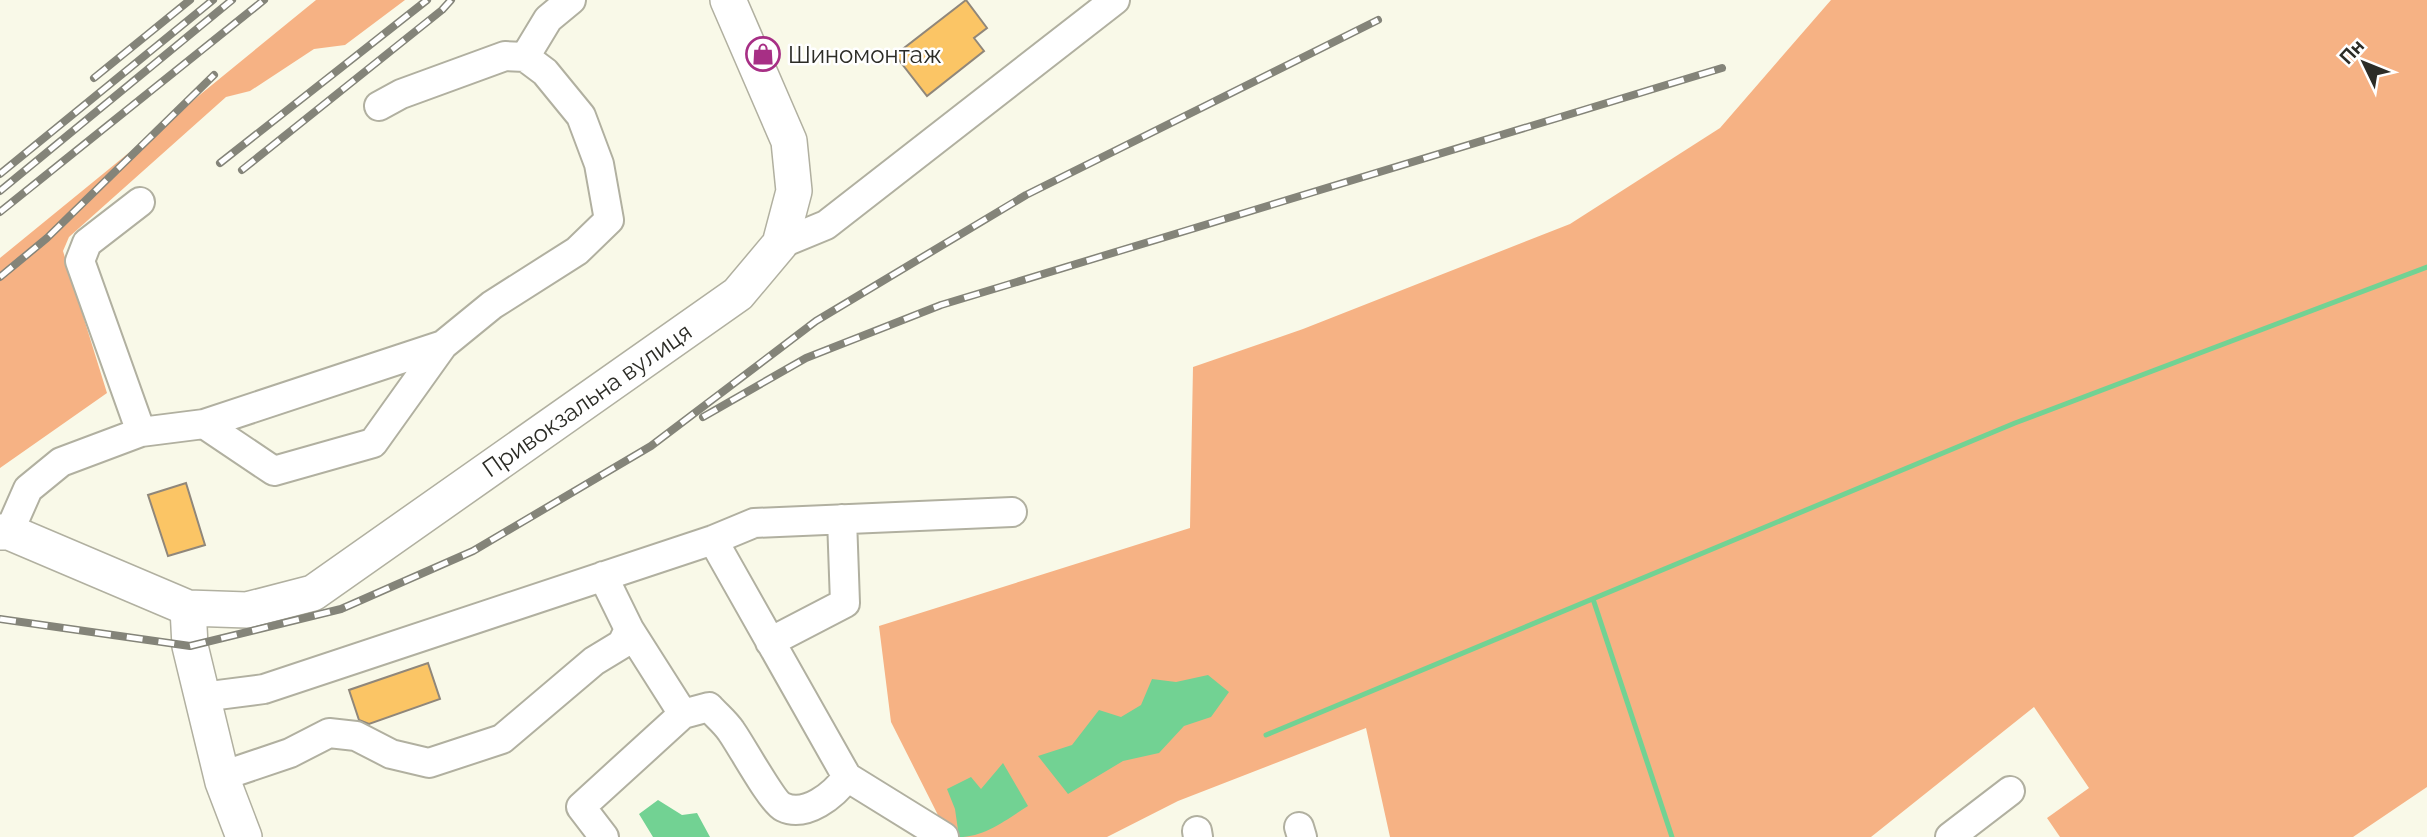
<svg xmlns="http://www.w3.org/2000/svg" width="2427" height="837" font-family="Raleway,sans-serif">
<style>
.green{fill:#f6b284}
.water{fill:#72d293}
.lines{fill:none;stroke-linecap:round;stroke-linejoin:round}
.stream{stroke:#72d293;stroke-width:5}
.building{fill:#fbc565;stroke:#90877a;stroke-width:2}
.minor-casing{stroke:#b1b0a0;stroke-width:32}
.major-casing{stroke:#b1b0a0;stroke-width:38}
.minor{stroke:#fff;stroke-width:28}
.major{stroke:#fff;stroke-width:35}
.rail-casing{stroke:#848479;stroke-width:8}
.rail{stroke:#fff;stroke-width:5;stroke-dasharray:16;stroke-linecap:butt}
.labels{text-anchor:middle;dominant-baseline:central;stroke-width:5;stroke-linejoin:round;paint-order:stroke}
.poi-label{font-size:24px;fill:#2c2c26;stroke:#fff;text-anchor:start}
.street-label{font-size:24px;fill:#2c2c26;stroke:#fff}
</style>
<rect width="100%" height="100%" fill="#f9f9e8"/>
<path class="green" d="M 316,0 L 405,0 L 345,45 L 314,49 L 250,91 L 226,97 L 69,237 L 63,251 L 107,393 L 0,468 L 0,258 Z
M 1831,0 L 2427,0 L 2427,787 L 2353,837 L 2060,837 L 2047,818 L 2089,788 L 2034,707 L 1871,837 L 1390,837 L 1366,728 L 1178,801 L 1107,837 L 957,837 L 943,825 L 891,722 L 879,626 L 1190,528 L 1193,367 L 1303,329 L 1570,224 L 1720,128 Z"/>
<path class="water" d="M 1208,675 L 1229,692 L 1211,717 L 1184,726 L 1159,753 L 1123,761 L 1068,794 L 1038,756 L 1072,745 L 1099,710 L 1121,717 L 1141,705 L 1152,679 L 1176,682 Z
M 1003,763 L 1028,806 C 1007,819 985,837 959,837 L 955,809 L 947,789 L 971,777 L 981,789 Z
M 658,800 L 682,815 L 697,813 L 710,837 L 653,837 L 639,814 Z"/>
<g class="lines">
<path class="stream" d="M 1593,599 L 1672,837
M 1266,735 L 2015,423 L 2427,267"/>
</g>
<path class="building" d="M 966,0 L 987,28 L 974,38 L 984,51 L 927,96 L 895,55 Z
M 186,483 L 205,545 L 168,556 L 148,495 Z
M 428,663 L 440,699 L 369,724 L 359,720 L 349,690 Z"/>
<g class="lines">
<g class="minor-casing">
<path id="minor" d="M 525,57 L 548,19 L 571,0
M 140,202 L 87,243 L 80,261 L 141,432
M 780,244 L 826,225 L 1115,0
M 204,424 L 274,471 L 373,443 L 443,345
M 9,532 L 28,489 L 61,462 L 141,432 L 204,424 L 443,345 L 492,305 L 577,251 L 609,220 L 599,164 L 581,116 L 545,72 L 525,57 L 505,56 L 401,94 L 379,106
M 713,540 L 847,777 L 944,837
M 629,629 L 683,714
M 770,642 L 845,603 L 842,519
M 202,697 L 264,689 L 713,540 L 754,523 L 1012,512
M 222,776 L 290,753 L 329,733 L 356,736 L 391,754 L 429,763 L 502,739 L 594,661 L 622,644 L 629,629 L 603,576
M 1299,827 L 1302,837
M 1197,831 L 1198,837
M 604,837 L 581,807 L 683,714 L 709,707 C 716,715 725,722 731,731 C 741,745 772,802 783,807 C 806,818 834,795 847,777
M 1950,837 L 2010,791"/>
</g>
<g class="major-casing">
<path id="major" d="M 0,532 L 9,532 L 188,608 L 247,610 L 313,593 L 738,294 L 780,244 L 794,191 L 789,141 L 728,0
M 188,608 L 190,646 L 223,782 L 244,837"/>
</g>
<use href="#minor" class="minor"/>
<use href="#major" class="major"/>
<g class="rail-casing">
<path id="rail" d="M 94,78 L 190,0
M 220,163 L 427,0
M 242,170 L 442,10 L 451,0
M 0,174 L 213,0
M 0,191 L 232,0
M 0,212 L 264,0
M 0,277 L 47,238 L 214,75
M 703,417 L 806,358 L 941,305 L 1722,68
M 0,619 L 190,646 L 341,609 L 473,551 L 651,446 L 816,321 L 1026,195 L 1378,20"/>
</g>
<use href="#rail" class="rail"/>
</g>
<defs>
<g id="shop-ring" transform="scale(1.75)"><circle r="9.5" fill="#fff" stroke="#a72f85" stroke-width="1.5"/><path d="M-5-2.5h2.3a2.7 3.5 0 0 1 5.4 0H5L5.5 6h-11ZM-1.5-2.5h3a1.5 2.3 0 0 0-3 0Z" fill="#a72f85"/></g>
</defs>
<g fill-rule="evenodd">
<use href="#shop-ring" x="763" y="54"/>
</g>
<g class="labels">
<g class="poi-label">
<text x="788" y="54">Шиномонтаж</text>
</g>
<g class="street-label">
<text transform="translate(587 400) rotate(-35)">Привокзальна вулиця</text>
</g>
</g>
<g transform="translate(2364 63) rotate(313)" stroke="#ffffff" stroke-width="5" paint-order="stroke">
<path d="M0-5L12 26L0 18L-12 26Z" fill="#2c2c26"/>
<text y="-10" font-size="19" font-weight="bold" text-anchor="middle" fill="#2c2c26">Пн</text>
</g>
</svg>
